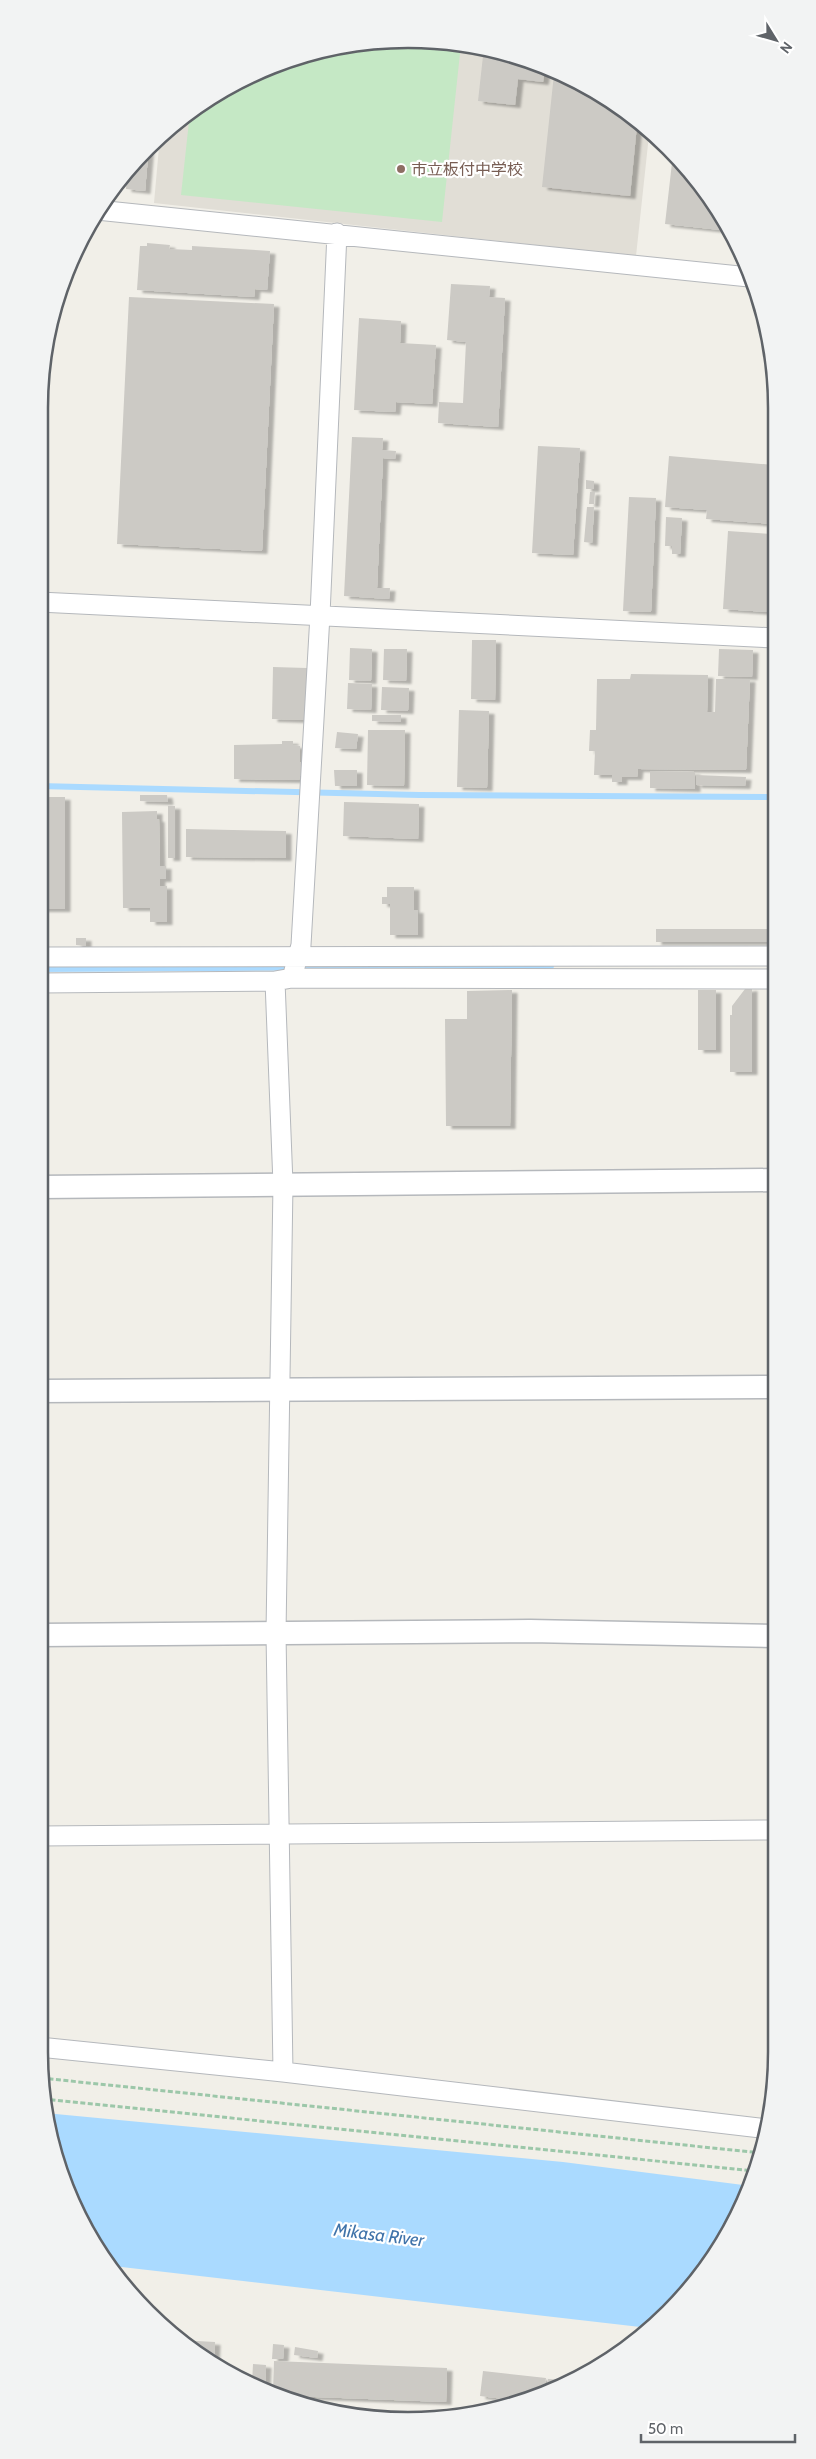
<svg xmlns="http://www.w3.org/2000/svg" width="816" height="2459" font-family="Cabin,'Noto Sans JP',sans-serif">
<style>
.education{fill:#e1ded6}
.green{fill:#c5e8c5}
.water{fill:#aadaff}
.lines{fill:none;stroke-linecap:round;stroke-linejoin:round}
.stream{stroke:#aadaff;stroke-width:6}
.building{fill:#cccac5;filter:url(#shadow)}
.minor-casing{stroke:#b5b8bc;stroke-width:21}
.tertiary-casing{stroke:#b5b8bc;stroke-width:25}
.path{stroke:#9cc7a9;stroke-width:3;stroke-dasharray:5 2.5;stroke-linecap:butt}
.minor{stroke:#fff;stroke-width:19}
.tertiary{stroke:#fff;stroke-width:22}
.education-dot{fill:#8d6e63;stroke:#fff;stroke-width:2}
.labels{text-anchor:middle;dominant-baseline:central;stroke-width:4.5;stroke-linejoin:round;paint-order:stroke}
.education-label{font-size:16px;fill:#785e54;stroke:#fff;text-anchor:start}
.water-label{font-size:18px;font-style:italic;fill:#4174aa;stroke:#fff}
.rim{fill:none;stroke:#5f6368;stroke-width:2.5}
</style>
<defs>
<filter id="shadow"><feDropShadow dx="5.5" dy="3" stdDeviation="1" flood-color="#0004"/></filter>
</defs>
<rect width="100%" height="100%" fill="#f1efe8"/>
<path class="education" d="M 408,39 L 480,46 L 592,88 L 649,135 L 636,256 L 154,203 L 160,136 L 203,101 L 267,67 L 336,46 Z"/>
<path class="green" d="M 408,39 L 461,44 L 442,222 L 181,195 L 190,112 C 230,79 285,57 336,46 C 359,41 385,41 408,39 Z"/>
<path class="water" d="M 45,2113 L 563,2162 L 751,2186 L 715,2256 L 669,2312 L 649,2328 L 113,2266 L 67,2192 Z"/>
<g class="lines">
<path class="stream" d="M 39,786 L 419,795 L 775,797
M 39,969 L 551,966"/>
</g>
<path class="building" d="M 484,47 L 545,70 L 543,82 L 518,79 L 515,105 L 478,101 Z
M 554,74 L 592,88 L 637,125 L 630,196 L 542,187 Z
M 149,145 L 145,191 L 126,189 L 127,171 Z
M 673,154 L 685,164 L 730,231 L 665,224 Z
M 147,243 L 170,245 L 169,249 L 192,250 L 192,246 L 270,251 L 267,290 L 255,289 L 254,297 L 137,290 L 140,246 L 147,246 Z
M 451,284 L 490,286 L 489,297 L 505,298 L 498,427 L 438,423 L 439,402 L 463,403 L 466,342 L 447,340 Z
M 129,297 L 274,304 L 262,551 L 117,544 Z
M 359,318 L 401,321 L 400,343 L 436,345 L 432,404 L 396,402 L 395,412 L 354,410 Z
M 352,437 L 383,438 L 382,450 L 396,451 L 395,459 L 383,458 L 377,588 L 390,588 L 389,599 L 344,596 Z
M 538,446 L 580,448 L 573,555 L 532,553 Z
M 669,456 L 774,465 L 773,524 L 706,519 L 707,510 L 665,507 Z
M 586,480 L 594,481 L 594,489 L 586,489 Z
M 590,492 L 595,492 L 594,504 L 589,504 Z
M 629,497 L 656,498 L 651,612 L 623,611 Z
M 587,507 L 594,507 L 592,543 L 584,542 Z
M 666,517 L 682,518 L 680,554 L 672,554 L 672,546 L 665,546 Z
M 728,531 L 772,534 L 768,612 L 723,609 Z
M 472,640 L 496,640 L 495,700 L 471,699 Z
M 350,648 L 372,649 L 371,681 L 349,680 Z
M 384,649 L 407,649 L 406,681 L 383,680 Z
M 719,649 L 753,650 L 752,677 L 718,676 Z
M 273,667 L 307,668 L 305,720 L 272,719 Z
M 631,674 L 708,675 L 707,712 L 715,712 L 716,679 L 750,679 L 746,770 L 638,769 L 637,777 L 622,777 L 622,782 L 612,782 L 612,775 L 594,775 L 595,751 L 589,751 L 590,730 L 596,730 L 597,679 L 630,679 Z
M 348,683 L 372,684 L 371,710 L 347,709 Z
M 382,687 L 409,688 L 408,711 L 381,710 Z
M 459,710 L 489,711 L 487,788 L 457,787 Z
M 372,715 L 401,715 L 401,722 L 372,721 Z
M 368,730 L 405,730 L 404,786 L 367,785 Z
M 337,732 L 358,734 L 356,749 L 335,748 Z
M 282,741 L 293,741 L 293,745 L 300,746 L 300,762 L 304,762 L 304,776 L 300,776 L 299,780 L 234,779 L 234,745 L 282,744 Z
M 334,770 L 357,770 L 357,786 L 335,786 Z
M 650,771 L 695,772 L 695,789 L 650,788 Z
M 696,775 L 746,777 L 745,786 L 696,785 Z
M 140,795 L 167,795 L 168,802 L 140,801 Z
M 39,797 L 65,797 L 65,909 L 39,909 Z
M 344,802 L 419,804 L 418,839 L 343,836 Z
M 168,806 L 175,806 L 175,858 L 168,858 Z
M 157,811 L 157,819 L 159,819 L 160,866 L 166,866 L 166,879 L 160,879 L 160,886 L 167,886 L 167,922 L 150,922 L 150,908 L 123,908 L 122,812 Z
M 186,829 L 286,831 L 286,858 L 186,857 Z
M 387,887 L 414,887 L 414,910 L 418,910 L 418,935 L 390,935 L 390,904 L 382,904 L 382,897 L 387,897 Z
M 656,929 L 767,929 L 767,942 L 656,942 Z
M 76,938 L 86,938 L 86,946 L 76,945 Z
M 752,988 L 752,1072 L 730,1072 L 730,1015 L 732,1015 L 732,1006 L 745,989 Z
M 512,990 L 510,1126 L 446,1126 L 445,1019 L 467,1019 L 467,991 Z
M 698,990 L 716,990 L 716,1050 L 698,1050 Z
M 179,2340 L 215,2342 L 214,2363 L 183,2344 Z
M 273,2344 L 284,2345 L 283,2359 L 272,2359 Z
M 295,2347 L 318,2351 L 317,2358 L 294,2355 Z
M 274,2361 L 447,2368 L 446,2402 L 289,2396 L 273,2391 Z
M 253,2364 L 266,2365 L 265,2388 L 252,2384 Z
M 483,2371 L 546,2378 L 544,2389 L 519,2401 L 480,2396 Z
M 548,2379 L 564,2380 L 547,2388 Z"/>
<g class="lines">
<g class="minor-casing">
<path id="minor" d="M 97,210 L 749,277
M 39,602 L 775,638
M 39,957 L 775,956
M 292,978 L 301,945 L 320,615 L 337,233
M 275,981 L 283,1184 L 276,1633 L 283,2072
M 39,983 L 275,981 L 292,978 L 775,979
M 39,1836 L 777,1830
M 39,2047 L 283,2072 L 768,2129"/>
</g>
<g class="tertiary-casing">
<path id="tertiary" d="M 39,1187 L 776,1180
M 39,1391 L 776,1387
M 39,1635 L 530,1631 L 776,1636"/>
</g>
<path class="path" d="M 41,2078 L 761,2153
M 43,2099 L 755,2171"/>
<use href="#minor" class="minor"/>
<use href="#tertiary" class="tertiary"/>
</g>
<circle class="education-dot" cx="401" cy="169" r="5"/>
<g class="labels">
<g class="education-label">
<text x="411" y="169">市立板付中学校</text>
</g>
<g class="water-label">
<text transform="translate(379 2235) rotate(7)">Mikasa River</text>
</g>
</g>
<path d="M0 0H816V2459H0ZM408 48H408A360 360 0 0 1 768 408V2052A360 360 0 0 1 408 2412H408A360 360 0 0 1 48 2052V408A360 360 0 0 1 408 48Z" fill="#f2f3f3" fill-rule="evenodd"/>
<path class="rim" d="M408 48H408A360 360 0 0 1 768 408V2052A360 360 0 0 1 408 2412H408A360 360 0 0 1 48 2052V408A360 360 0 0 1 408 48Z"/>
<g transform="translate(776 40) rotate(127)" stroke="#ffffff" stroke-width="4" paint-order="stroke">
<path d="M0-4L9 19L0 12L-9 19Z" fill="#5f6368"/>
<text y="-8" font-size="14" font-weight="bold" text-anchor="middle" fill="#5f6368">N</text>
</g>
<path d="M641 2434v8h154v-8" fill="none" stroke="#5f6368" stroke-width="2.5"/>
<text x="648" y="2434" font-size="15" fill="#5f6368" stroke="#ffffff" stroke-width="4" paint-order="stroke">50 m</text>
</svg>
